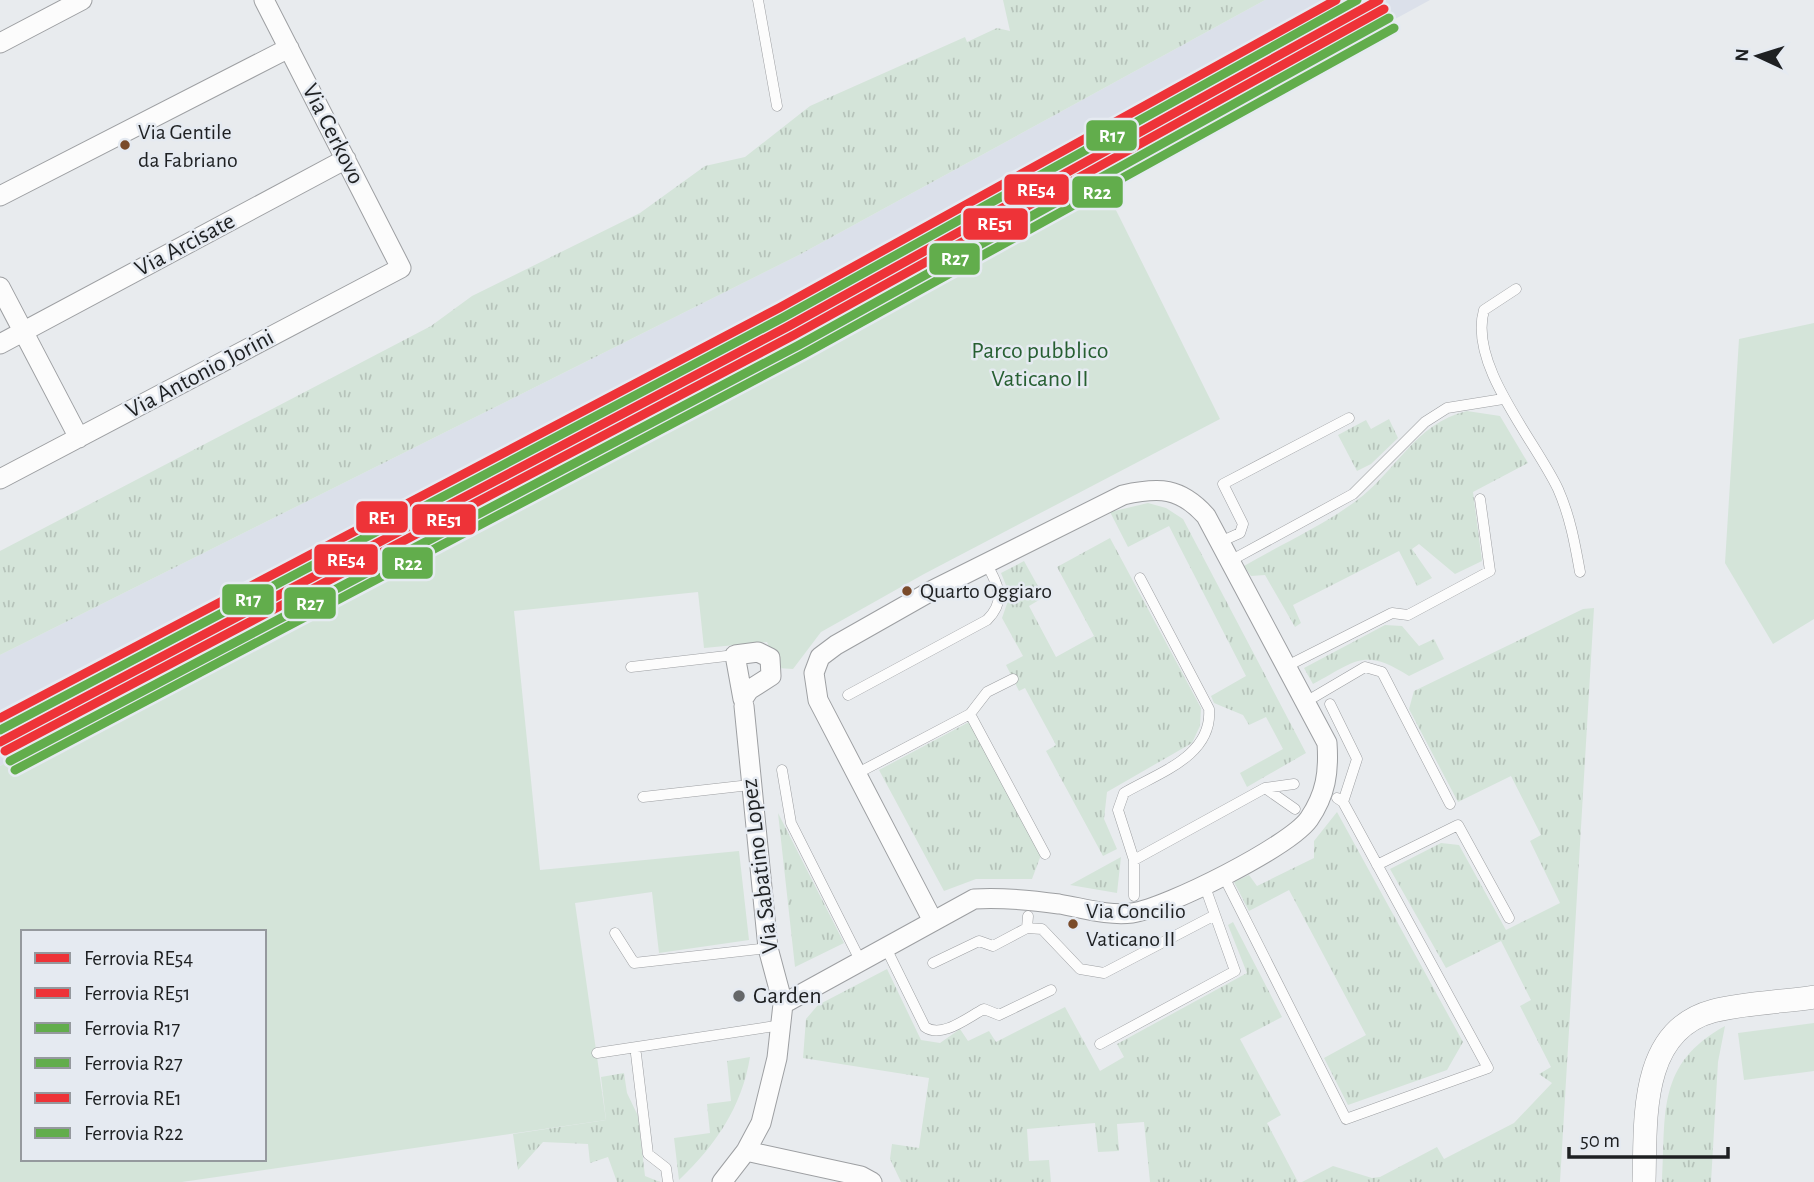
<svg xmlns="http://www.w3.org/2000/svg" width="1814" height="1182" font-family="'Alegreya Sans',sans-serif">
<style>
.built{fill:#dbe0ea}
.grass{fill:url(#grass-tufts)}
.park{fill:#d4e4d9;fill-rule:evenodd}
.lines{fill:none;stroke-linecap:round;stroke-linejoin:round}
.service-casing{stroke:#9d9fa2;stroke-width:11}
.minor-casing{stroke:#9d9fa2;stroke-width:21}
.tertiary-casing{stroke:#9d9fa2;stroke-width:24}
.service{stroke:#fcfcfc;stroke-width:10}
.minor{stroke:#fcfcfc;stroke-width:19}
.tertiary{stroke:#fcfcfc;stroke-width:23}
.rail-1-casing{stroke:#e5eaf1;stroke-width:14}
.rail-2-casing{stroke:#e5eaf1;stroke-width:14}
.rail-3-casing{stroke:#e5eaf1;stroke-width:14}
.rail-4-casing{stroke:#e5eaf1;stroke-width:14}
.rail-5-casing{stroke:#e5eaf1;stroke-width:14}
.rail-6-casing{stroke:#e5eaf1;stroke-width:14}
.rail-1{stroke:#ee3338;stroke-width:9}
.rail-2{stroke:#ee3338;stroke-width:9}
.rail-3{stroke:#62ad4c;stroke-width:9}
.rail-4{stroke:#62ad4c;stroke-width:9}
.rail-5{stroke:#ee3338;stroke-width:9}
.rail-6{stroke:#62ad4c;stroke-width:9}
.bus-dot{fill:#7a4b2a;stroke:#e5eaf1;stroke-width:2.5}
.poi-dot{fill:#656769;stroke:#e5eaf1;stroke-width:2.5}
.labels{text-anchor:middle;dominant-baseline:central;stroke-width:5;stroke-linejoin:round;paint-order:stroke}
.bus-label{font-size:22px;fill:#1e2022;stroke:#e5eaf1;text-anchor:start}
.street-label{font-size:24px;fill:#1e2022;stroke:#e5eaf1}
.park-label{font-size:24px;fill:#275f32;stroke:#e5eaf1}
.poi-label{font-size:24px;fill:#1e2022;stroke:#e5eaf1;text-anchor:start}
.line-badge{stroke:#e5eaf1;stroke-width:2.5}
.badge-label{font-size:19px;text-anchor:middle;font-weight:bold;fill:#fff}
</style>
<defs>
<pattern id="grass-tufts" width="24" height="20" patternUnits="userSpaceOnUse" patternTransform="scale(1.75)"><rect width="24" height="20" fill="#d4e4d9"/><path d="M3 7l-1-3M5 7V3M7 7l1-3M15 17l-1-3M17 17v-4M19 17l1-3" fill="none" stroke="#b6c3ba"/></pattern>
</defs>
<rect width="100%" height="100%" fill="#e8ebee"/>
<path class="built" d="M 1265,0 L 1430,0 L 806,340 L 0,766 L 0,655 L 799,255 Z"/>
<path class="grass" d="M 1003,0 L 1265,0 L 799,255 L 0,655 L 0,551 L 431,326 L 472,296 L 640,213 L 705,166 L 745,157 L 810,106 L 965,37 L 967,42 L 997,28 L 1010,31 Z
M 1467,411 L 1500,416 L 1528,463 L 1473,492 L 1482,561 L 1455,574 L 1419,544 L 1412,549 L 1432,578 L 1417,586 L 1399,551 L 1293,605 L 1301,623 L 1295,627 L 1265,575 L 1251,576 L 1244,566 C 1280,545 1322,526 1356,501 C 1397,471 1414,424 1467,411 Z
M 1389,419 L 1398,438 L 1371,464 L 1357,471 L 1338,435 L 1366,420 L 1371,429 Z
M 1148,503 L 1166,508 L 1183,519 L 1306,753 L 1247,787 L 1240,773 L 1283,749 L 1266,717 L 1249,725 L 1243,715 L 1214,703 L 1211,696 L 1246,676 L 1169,526 L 1128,547 L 1110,512 Z
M 1110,538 L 1201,708 L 1200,726 L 1192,743 L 1107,792 L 1104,819 L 1117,849 L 1103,856 L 1046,751 L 1056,745 L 1025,688 L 1019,691 L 1006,665 L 1023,656 L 1002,618 L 1010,595 L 1001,573 L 1024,561 L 1044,597 L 1029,606 L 1056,657 L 1094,636 L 1057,567 Z
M 1594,608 L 1560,1182 L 1302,1182 L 1333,1166 L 1372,1178 L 1380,1177 L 1437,1147 L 1444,1159 L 1514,1123 L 1552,1083 L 1539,1074 L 1551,1067 L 1520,1006 L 1531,1000 L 1501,941 L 1446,968 L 1390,869 L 1441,843 L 1459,845 L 1506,930 L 1560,903 L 1530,841 L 1541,835 L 1511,776 L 1458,802 L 1409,709 L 1414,691 L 1583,609 Z
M 1385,625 L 1402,626 L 1419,646 L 1434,639 L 1444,659 L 1409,676 C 1364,647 1356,661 1313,684 L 1304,668 Z
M 969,722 L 1041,855 L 1032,879 L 976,879 L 944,891 L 879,770 Z
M 1337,812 L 1463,1042 L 1447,1070 L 1348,1105 L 1324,1058 L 1366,1035 L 1289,890 L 1249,911 L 1234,882 L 1249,875 L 1257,886 L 1314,858 L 1314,841 Z
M 778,813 L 844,943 L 795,967 Z
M 1121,857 L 1117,893 L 1070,885 Z
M 1233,922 L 1282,1017 L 1240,1039 L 1281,1115 L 1267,1123 L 1298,1182 L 1150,1182 L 1144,1122 L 1117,1124 L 1119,1151 L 1098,1152 L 1095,1123 L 1027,1129 L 1029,1161 L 1049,1160 L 1051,1182 L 901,1182 L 890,1159 L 892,1144 L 919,1148 L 929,1078 L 803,1058 L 806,1019 L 818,1005 L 887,969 L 921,1040 L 940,1043 L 960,1029 L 968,1041 L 989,1031 L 996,1042 L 1065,1007 L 1100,1071 L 1124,1057 L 1117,1044 L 1247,973 L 1228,925 Z
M 1725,1026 L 1718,1062 L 1711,1182 L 1662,1182 C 1666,1113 1656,1064 1725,1026 Z
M 750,1057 C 742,1107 715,1146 679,1180 L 674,1138 L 710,1133 L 707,1104 L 731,1101 L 727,1061 Z
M 624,1073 L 627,1093 L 638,1116 L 645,1176 L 660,1182 L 617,1182 L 608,1157 L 590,1163 L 588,1144 L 543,1142 L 518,1170 L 513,1134 L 606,1120 L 601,1077 Z"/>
<path class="park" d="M 1101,180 L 1220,419 L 924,574 L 821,632 L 793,669 L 778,668 L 767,642 L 704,648 L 698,592 L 514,611 L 540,870 L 739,851 L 749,940 L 659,953 L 652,892 L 575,903 L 606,1120 L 182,1182 L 0,1182 L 0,766 L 806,340 ZM 23,932 L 264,932 L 264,1159 L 23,1159 Z
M 1814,323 L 1814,619 L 1773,644 L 1725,563 L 1739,339 Z
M 1814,1023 L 1814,1071 L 1744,1080 L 1738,1033 Z"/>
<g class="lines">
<g class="service-casing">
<path id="service" d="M 758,0 L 777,106
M 1516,289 L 1484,310 C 1468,365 1535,440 1558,489 C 1570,516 1575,544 1580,572
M 1220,542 L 1240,533 L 1243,524 L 1223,484 L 1349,418
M 1230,561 L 1353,494 L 1425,422 L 1447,408 L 1503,399
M 1295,662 L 1392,613 L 1408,615 L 1490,571 L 1480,499
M 631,667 L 735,655
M 848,695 L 987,620 C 1007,600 998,585 986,563
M 1314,697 L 1365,667 L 1382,672 L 1450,804
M 1330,704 L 1357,759 L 1343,802
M 970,714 L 1045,854
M 782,770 L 791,823 L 860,960
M 856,774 L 970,714 L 987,692 L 1013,679
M 1265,788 L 1295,809
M 643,797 L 750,785
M 1134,860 L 1265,788 L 1294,784
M 1377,865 L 1458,825 L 1509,918
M 1223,875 L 1346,1119 L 1488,1068 L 1343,802 L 1337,798
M 1134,896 L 1134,860 L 1118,810 L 1124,793 C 1158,773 1213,756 1209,709 L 1140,578
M 1027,928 L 1042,929 L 1080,969 L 1104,973 L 1215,915
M 615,933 L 634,963 L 768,948
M 885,946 L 925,1027 C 942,1039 968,1017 984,1009 L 999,1015 L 1051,990
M 933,963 L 979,941 L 993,946 L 1027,928 L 1028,916
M 1100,1044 L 1235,971 L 1204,884
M 597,1053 L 782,1025
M 636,1054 L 648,1154 L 666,1168 L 668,1182"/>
</g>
<g class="minor-casing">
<path id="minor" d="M 0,43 L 82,0
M 0,196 L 289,48
M 0,287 L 79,438
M 0,344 L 346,159
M 0,479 L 401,268 L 264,0
M 758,652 L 770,658 L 771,676 L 749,690 L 743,699 L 735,655 Z
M 783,1004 L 974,899 C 1003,897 1030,900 1059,904 C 1083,908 1108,916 1132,913 C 1167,908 1290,846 1309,819 C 1326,794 1329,772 1327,743 L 1206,516 C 1180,487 1159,487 1123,495 L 933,590 L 836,645 L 820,657 L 814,673 L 818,700 L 933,921
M 746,1151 L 861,1176 L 872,1182
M 722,1182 L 746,1151 L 761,1123 L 777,1058 L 783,1004 L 768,948 L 744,706"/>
</g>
<g class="tertiary-casing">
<path id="tertiary" d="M 1644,1182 C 1646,1123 1638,1031 1713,1011 C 1745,1003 1781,1002 1814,997"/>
</g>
<use href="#service" class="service"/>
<use href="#minor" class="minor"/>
<use href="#tertiary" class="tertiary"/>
<g class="rail-1-casing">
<path id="rail-1" d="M 0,742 L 789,326 L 1379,0"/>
</g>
<g class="rail-2-casing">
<path id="rail-2" d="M 5,751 L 794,335 L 1384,9"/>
</g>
<g class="rail-3-casing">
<path id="rail-3" d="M 0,730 L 784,317 L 1357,0"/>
</g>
<g class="rail-4-casing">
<path id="rail-4" d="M 10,761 L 799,345 L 1389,18"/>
</g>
<g class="rail-5-casing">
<path id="rail-5" d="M 0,718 L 779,308 L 1336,0"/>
</g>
<g class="rail-6-casing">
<path id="rail-6" d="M 15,770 L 804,354 L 1394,28"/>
</g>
<use href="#rail-1" class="rail-1"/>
<use href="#rail-2" class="rail-2"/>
<use href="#rail-3" class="rail-3"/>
<use href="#rail-4" class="rail-4"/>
<use href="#rail-5" class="rail-5"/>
<use href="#rail-6" class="rail-6"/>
</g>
<g class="bus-dot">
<circle cx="125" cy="145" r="6"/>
<circle cx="907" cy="591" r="6"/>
<circle cx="1073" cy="924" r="6"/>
</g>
<circle class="poi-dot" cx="739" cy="996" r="7"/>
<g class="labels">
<g class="bus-label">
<text x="138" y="132">Via Gentile<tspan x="138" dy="28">da Fabriano</tspan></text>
<text x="920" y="591">Quarto Oggiaro</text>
<text x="1086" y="911">Via Concilio<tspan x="1086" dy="28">Vaticano II</tspan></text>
</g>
<g class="street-label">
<text transform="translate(333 134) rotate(63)">Via Cerkovo</text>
<text transform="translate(185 245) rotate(-28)">Via Arcisate</text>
<text transform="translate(200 374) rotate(-28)">Via Antonio Jorini</text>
<text transform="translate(760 866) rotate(-97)">Via Sabatino Lopez</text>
</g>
<g class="park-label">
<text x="1040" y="351">Parco pubblico<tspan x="1040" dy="28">Vaticano II</tspan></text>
</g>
<g class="poi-label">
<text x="753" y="996">Garden</text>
</g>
</g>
<g class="line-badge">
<rect x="1085" y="119" width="53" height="33" rx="7" fill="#62ad4c"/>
<rect x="1003" y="173" width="67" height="33" rx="7" fill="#ee3338"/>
<rect x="1071" y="175" width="53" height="34" rx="7" fill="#62ad4c"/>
<rect x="962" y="207" width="67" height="34" rx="7" fill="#ee3338"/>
<rect x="928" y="242" width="53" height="34" rx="7" fill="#62ad4c"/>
<rect x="355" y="500" width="54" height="34" rx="7" fill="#ee3338"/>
<rect x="411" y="503" width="66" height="33" rx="7" fill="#ee3338"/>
<rect x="313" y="543" width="66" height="33" rx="7" fill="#ee3338"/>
<rect x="381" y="546" width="53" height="34" rx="7" fill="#62ad4c"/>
<rect x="221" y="583" width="54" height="33" rx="7" fill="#62ad4c"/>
<rect x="283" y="586" width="54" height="34" rx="7" fill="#62ad4c"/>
</g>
<g class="badge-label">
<text x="1112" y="142">R17</text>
<text x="1036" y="196">RE54</text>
<text x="1097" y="199">R22</text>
<text x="995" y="230">RE51</text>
<text x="955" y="265">R27</text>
<text x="382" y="524">RE1</text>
<text x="444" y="526">RE51</text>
<text x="346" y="566">RE54</text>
<text x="408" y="570">R22</text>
<text x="248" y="606">R17</text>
<text x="310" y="610">R27</text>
</g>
<rect x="21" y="930" width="245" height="231" fill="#e5eaf1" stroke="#95999e" stroke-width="2"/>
<rect x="35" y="953" width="35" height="10" fill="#ee3338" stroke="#95999e" stroke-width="2"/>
<text x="84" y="965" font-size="21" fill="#1e2022">Ferrovia RE54</text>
<rect x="35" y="988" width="35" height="10" fill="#ee3338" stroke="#95999e" stroke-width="2"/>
<text x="84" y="1000" font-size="21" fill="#1e2022">Ferrovia RE51</text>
<rect x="35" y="1023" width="35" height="10" fill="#62ad4c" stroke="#95999e" stroke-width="2"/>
<text x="84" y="1035" font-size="21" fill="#1e2022">Ferrovia R17</text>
<rect x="35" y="1058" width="35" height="10" fill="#62ad4c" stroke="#95999e" stroke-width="2"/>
<text x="84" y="1070" font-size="21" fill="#1e2022">Ferrovia R27</text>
<rect x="35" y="1093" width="35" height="10" fill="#ee3338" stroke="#95999e" stroke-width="2"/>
<text x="84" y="1105" font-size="21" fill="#1e2022">Ferrovia RE1</text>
<rect x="35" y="1128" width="35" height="10" fill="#62ad4c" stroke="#95999e" stroke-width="2"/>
<text x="84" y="1140" font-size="21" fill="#1e2022">Ferrovia R22</text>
<g transform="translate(1758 56) rotate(274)" stroke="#e5eaf1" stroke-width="5" paint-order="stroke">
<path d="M0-5L12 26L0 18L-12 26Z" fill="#1e2022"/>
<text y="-10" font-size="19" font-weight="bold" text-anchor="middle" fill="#1e2022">N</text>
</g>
<path d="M1569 1147v10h159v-10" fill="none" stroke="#1e2022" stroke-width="3.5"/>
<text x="1580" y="1147" font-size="21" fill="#1e2022" stroke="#e5eaf1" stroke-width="5" paint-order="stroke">50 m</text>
</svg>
